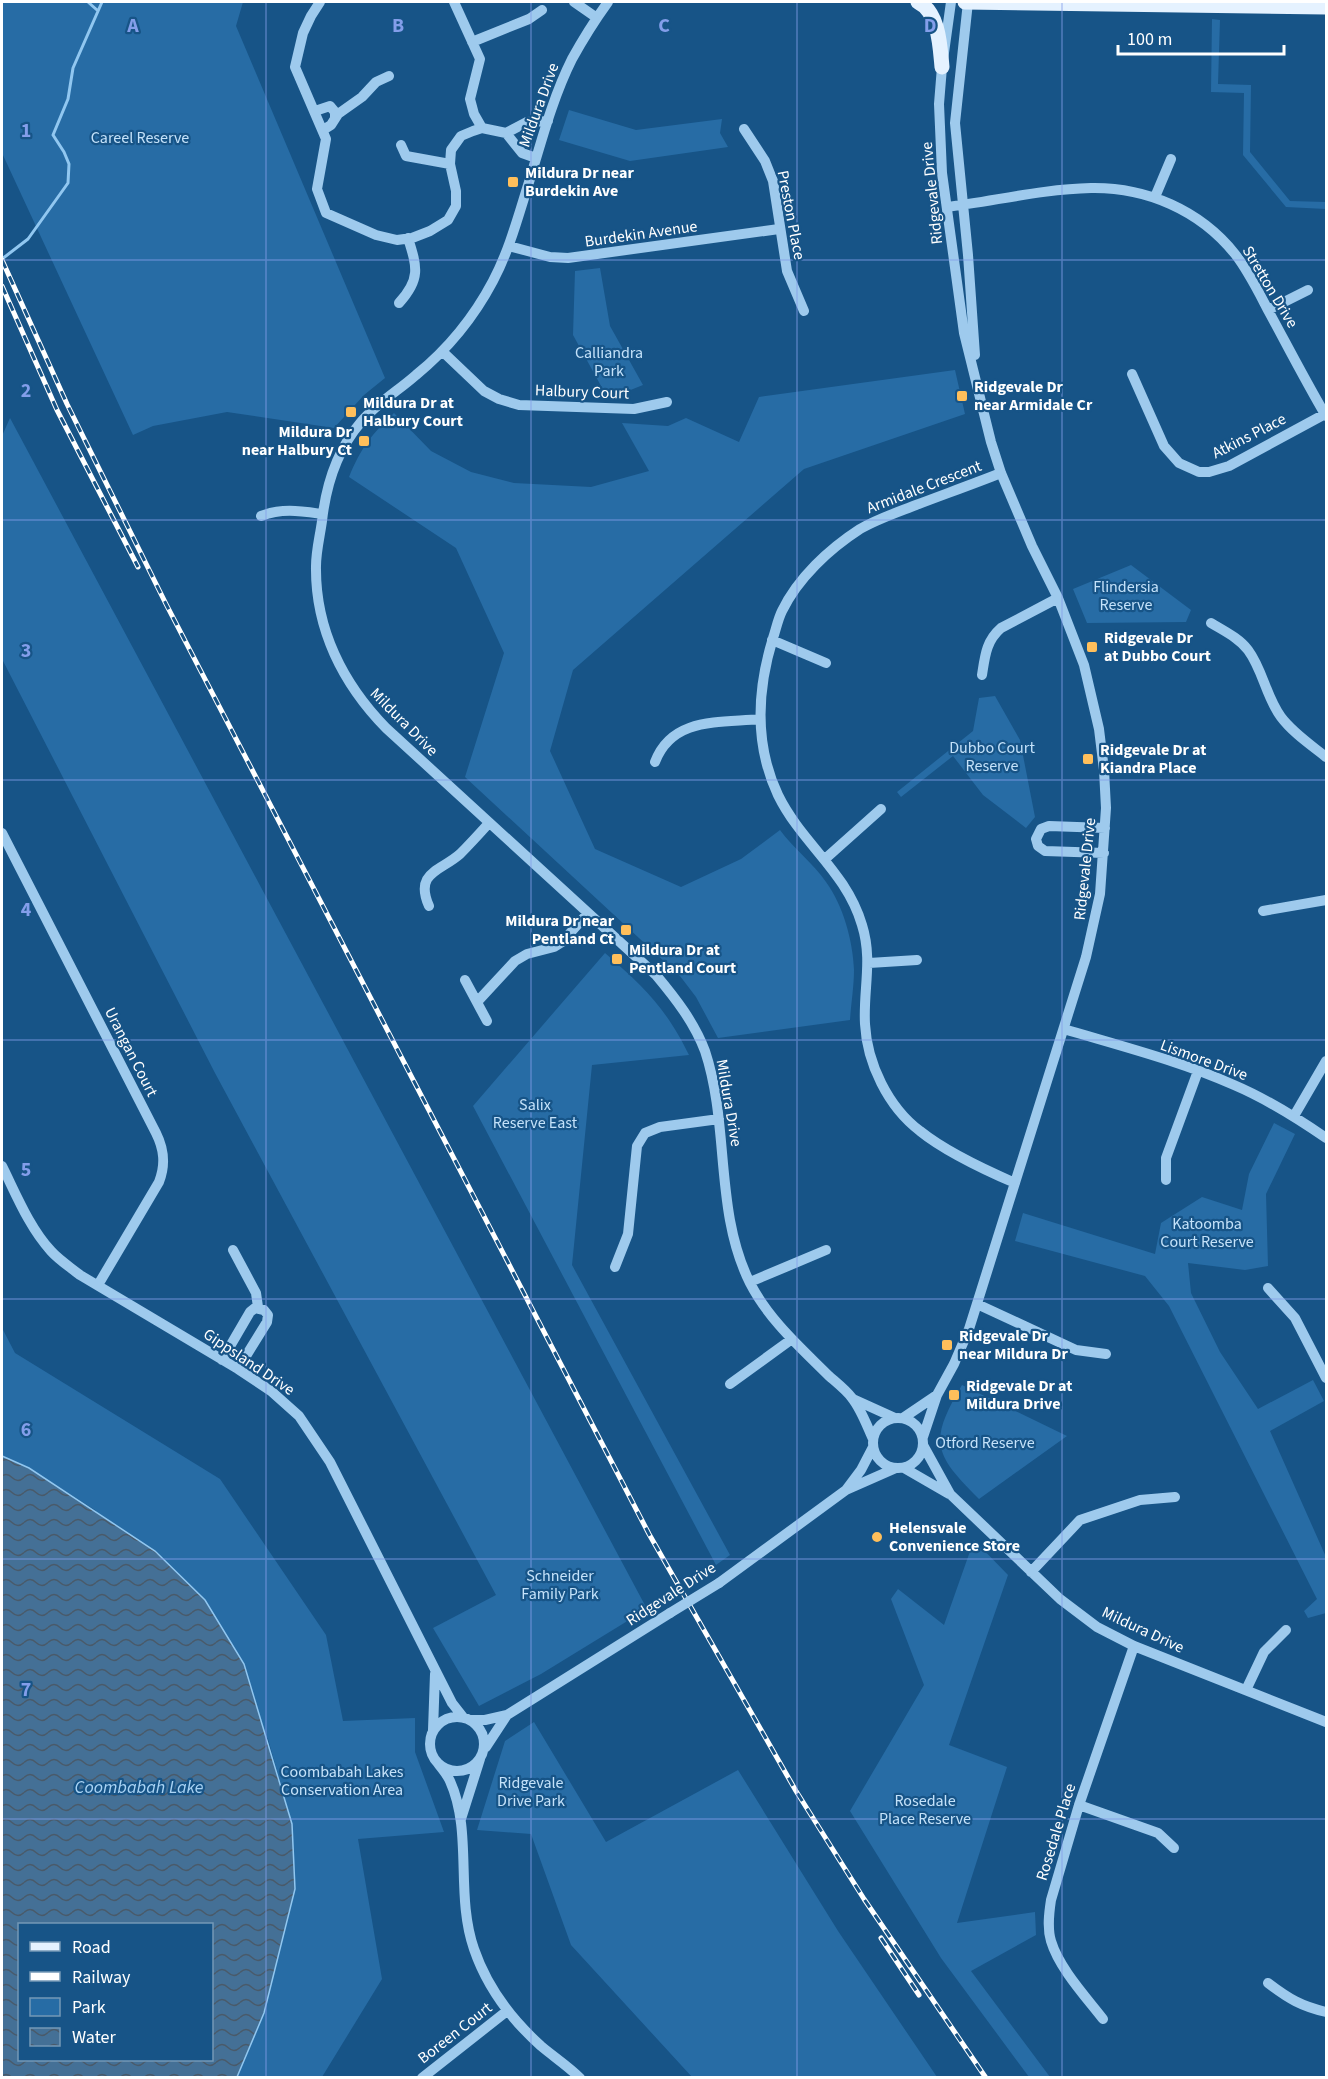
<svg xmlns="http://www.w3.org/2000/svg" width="1328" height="2079" font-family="'Source Sans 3',sans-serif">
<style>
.park{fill:#276ca5}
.water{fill:url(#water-waves);stroke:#91c7f0;stroke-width:1.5;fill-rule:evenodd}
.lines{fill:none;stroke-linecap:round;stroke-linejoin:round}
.stream{stroke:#91c7f0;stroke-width:3}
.minor{stroke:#9ecaed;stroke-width:10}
.major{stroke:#e5f2ff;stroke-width:15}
.rail-casing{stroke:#fff;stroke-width:5}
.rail{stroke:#175487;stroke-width:3;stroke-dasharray:9;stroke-linecap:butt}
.minor-bridge{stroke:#9ecaed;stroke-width:10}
.grid{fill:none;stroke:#839eea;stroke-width:1.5;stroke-opacity:0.55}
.poi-dot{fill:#ffbf5b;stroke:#175487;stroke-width:2}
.labels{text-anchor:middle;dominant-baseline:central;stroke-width:4.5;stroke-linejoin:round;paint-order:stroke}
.street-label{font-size:16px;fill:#fff;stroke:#175487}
.park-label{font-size:16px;fill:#c4e2fa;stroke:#175487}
.poi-label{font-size:16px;font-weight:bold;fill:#fff;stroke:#175487;text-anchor:start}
.water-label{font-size:18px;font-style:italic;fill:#aad4f5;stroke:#175487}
.grid-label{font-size:20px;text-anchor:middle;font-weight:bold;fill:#839eea;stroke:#175487;stroke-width:4.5;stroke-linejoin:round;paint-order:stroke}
</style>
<defs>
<pattern id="water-waves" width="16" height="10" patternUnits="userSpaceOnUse" patternTransform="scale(1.5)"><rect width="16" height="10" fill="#447096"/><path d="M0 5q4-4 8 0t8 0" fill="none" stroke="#495a6a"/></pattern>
</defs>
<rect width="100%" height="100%" fill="#175487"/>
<path class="park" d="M 2,2 L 243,2 L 236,26 L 385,378 L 364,395 L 334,428 L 227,412 L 153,426 L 133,435 L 2,153 Z
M 1212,19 L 1220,20 L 1218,84 L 1251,85 L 1250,152 L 1290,201 L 1326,202 L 1326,209 L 1286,207 L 1243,155 L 1244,93 L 1211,92 Z
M 569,110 L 636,130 L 722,119 L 720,133 L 728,147 L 630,161 L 559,140 Z
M 600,268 L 610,326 L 643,385 L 618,395 L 606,395 L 573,335 L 575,271 Z
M 955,370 L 965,414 L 804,469 L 573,670 L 550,751 L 595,849 L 681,887 L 741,859 L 780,830 C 794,849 813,863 826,882 C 843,905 853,941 854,970 C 854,986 851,1004 850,1020 L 718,1038 L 696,997 L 680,976 L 465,777 L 504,653 L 456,548 L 349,477 C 361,448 371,435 394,413 L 431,451 L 471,472 L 514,483 L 591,487 L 649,471 L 622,423 L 668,426 L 686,418 L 739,442 L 759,397 Z
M 10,418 L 647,1609 L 541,1674 L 479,1706 L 433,1628 L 496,1595 L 215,1073 L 2,659 L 2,436 Z
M 1131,565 L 1191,610 L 1186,622 L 1087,623 L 1073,589 Z
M 995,696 L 1020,740 L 1035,817 L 1026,828 L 983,795 L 953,756 L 901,797 L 897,792 L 973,731 L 979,698 Z
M 605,953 C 644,987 666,1008 689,1055 L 592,1065 L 572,1265 L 730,1555 L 716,1565 L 473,1106 Z
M 1274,1123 L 1295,1134 L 1266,1194 L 1268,1266 L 1245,1270 L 1188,1263 L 1191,1293 L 1220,1352 L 1258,1409 L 1313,1380 L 1324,1401 L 1270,1431 L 1326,1557 L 1326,1613 L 1308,1618 L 1304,1611 L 1317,1599 L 1169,1306 L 1145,1276 L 1015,1241 L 1023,1213 L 1155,1254 L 1161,1223 L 1202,1197 L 1242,1210 L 1249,1174 Z
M 2,1328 L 15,1353 L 220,1479 L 326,1635 L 343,1721 L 415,1718 L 415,1752 L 444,1832 L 358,1839 L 382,1979 L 322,2077 L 237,2077 L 264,2013 L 295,1889 L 292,1824 L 268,1739 L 95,1510 L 29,1468 L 2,1456 Z
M 962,1385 L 1067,1436 L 979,1499 C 934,1454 928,1442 962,1385 Z
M 974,1540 L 1008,1575 L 949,1745 L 1007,1767 L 957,1923 L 1035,1912 L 1036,1935 L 971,1971 L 1050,2077 L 1029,2077 L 941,1958 L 850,1811 L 924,1685 L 891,1599 L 898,1589 L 944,1625 Z
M 534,1722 L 606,1842 L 738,1770 L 838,1931 L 937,2077 L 692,2077 L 571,1945 L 531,1834 L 477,1830 L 505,1741 Z"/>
<path class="water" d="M 2,1456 L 29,1468 L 155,1551 L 205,1600 L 244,1664 L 292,1824 L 295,1889 L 264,2013 L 237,2077 L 2,2077 ZM 20,1924 L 212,1924 L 212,2060 L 20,2060 Z"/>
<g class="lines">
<path class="stream" d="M 88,2 L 97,10
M 2,259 L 28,239 L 68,183 L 69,164 L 64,152 L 53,135 L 68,99 L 73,68 L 102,2"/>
<path class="minor" d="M 320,2 L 311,16 L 303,33 L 295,67 L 326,139 L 317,189 L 326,213 L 376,235 L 397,240 L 412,238 L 430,231 L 448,220 L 456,206 L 456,191 L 450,164 L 451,150 L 461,136 L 473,131 L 482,128 L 506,133 L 527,122 L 548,121
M 454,2 L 480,59 L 470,99 L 474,114 L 482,128
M 574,2 L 597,18
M 608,2 C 595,20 583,39 572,59 C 553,97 542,139 530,179 C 519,213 510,249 493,281 C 474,317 448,349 416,375 C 398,391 377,403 361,422 C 337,450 326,485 322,521 C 320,536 316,551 316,566 C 315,629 343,684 386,728 L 656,975 C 676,999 694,1022 705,1051 C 730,1126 714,1211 750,1283 C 769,1320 800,1347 829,1376 C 837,1383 846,1390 852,1398 C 861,1409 867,1426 873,1439
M 968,2 L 955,123 L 968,255 L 975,355
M 472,42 L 529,19 L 542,10
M 315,111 L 330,106 L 335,112 L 335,117
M 744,129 L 765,161 L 773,181 L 787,271 L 804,311
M 323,130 L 331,125 L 338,114 L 362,97 L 376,82 L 389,76
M 506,133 L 522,153 L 536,158
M 401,145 L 406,156 L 450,164
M 1155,197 L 1171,159
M 947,207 C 995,201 1043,189 1091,188 C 1146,187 1200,210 1235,254 C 1249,272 1259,293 1269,312 C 1288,347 1306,382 1326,416
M 509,246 L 550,257 L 568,258 L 779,229
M 399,303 C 421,279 417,267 408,238
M 1268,310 L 1308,290
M 443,352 L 484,391 L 499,399 L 519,405 L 634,409 L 667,402
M 1132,374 L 1164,446 L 1179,463 L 1199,472 L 1209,472 L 1229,466 L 1325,414
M 1001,473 C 973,484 945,494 916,505 C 898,512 877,519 860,529 C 829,549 798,578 782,611 C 778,619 776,629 773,638 C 757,690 754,744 778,795 C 802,844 846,871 862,925 C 873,960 863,990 865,1024 C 867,1063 888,1107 920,1131 C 946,1152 985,1170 1015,1183
M 261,516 C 282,508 300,511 322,514
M 1211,623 C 1224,631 1239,638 1248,650 C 1263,670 1266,697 1281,717 C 1293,733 1311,745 1326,757
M 772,640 L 826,663
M 982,675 C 985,656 986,641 1001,628 L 1058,598
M 655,762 C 672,717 719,723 760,719
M 2,833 L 156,1133 C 164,1149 166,1164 159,1182 L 98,1285
M 1104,853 L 1045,851 L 1038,846 L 1036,839 L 1041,829 L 1049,826 L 1105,828
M 825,859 L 881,809
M 429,906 C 414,872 441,871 460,854 C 470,844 480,833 489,823
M 1263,911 L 1326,900
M 869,963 L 917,960
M 465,980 L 487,1021
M 477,1002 L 515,961 L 527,954 L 554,947 L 562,942 L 588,913
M 1064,1029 C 1121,1046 1180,1061 1234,1085 C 1267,1099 1297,1118 1326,1138
M 1294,1116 L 1326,1061
M 2,1166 C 16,1194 29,1227 51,1251 C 59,1260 70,1267 80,1275 L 238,1369 L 271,1391 L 299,1416 L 330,1462 L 452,1703 L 463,1717
M 1166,1180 L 1166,1158 L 1198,1071
M 233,1250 L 256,1293 L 258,1307
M 615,1267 L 628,1234 L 637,1146 L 645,1133 L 660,1127 L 719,1119
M 750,1282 L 826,1250
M 1268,1288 L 1295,1318 L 1326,1378
M 977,1304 L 1076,1350 L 1106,1354
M 222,1360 L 250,1312 L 255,1308 L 264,1310 L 268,1315 L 267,1322 L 238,1369
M 730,1384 L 792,1339
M 853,1399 L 895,1418
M873 1443a25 25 0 1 1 50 0a25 25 0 1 1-50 0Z
M 903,1418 L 937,1395
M 923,1437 L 937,1395 L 954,1364 L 969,1329 L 1086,957 L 1100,894 L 1106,808 L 1104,770 L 1099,729 L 1084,665 L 1058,598 L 1032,546 L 1001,473 L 991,442 L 964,333 L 942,173 L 939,104 L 942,67 L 951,2
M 923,1445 L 950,1494 L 1060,1599 L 1097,1627 L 1134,1646 L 1326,1722
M 904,1468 L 949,1494
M 846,1490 L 861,1470 L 873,1447
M 1031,1572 L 1080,1520 L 1140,1500 L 1175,1497
M 719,1583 L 846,1490 L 896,1468
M 1246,1690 L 1264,1652 L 1286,1630
M430 1744a27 27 0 1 1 54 0a27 27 0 1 1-54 0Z
M 471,1720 L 485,1720 L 507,1715 L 670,1613
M 433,1730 L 435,1674
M 486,1747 L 507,1715
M 437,1762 C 441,1768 447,1774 450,1781 C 473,1832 455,1895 474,1949 C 487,1987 511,2019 541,2046 C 554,2057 568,2066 580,2078
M 1079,1805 L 1158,1833 L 1174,1848
M 461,1819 L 480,1759
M 1268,1983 C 1289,1999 1301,2006 1326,2012
M 1103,2019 C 1086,1997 1059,1968 1051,1941 C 1047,1928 1049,1913 1051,1900 L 1079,1805 L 1134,1646
M 422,2078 L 507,2011"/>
<path class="major" d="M 918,2 C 939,12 940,46 942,67
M 965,2 L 1326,7"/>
<g class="rail-casing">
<path id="rail" d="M 2,260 L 67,404 L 166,604 L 649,1534 L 796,1791 L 864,1899 L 986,2078
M 2,286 L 57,410 L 138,567
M 881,1938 L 919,1995"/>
</g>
<use href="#rail" class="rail"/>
<path class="minor-bridge" d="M 670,1613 L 719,1583"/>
</g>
<path class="grid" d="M 266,2 L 266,2078M 531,2 L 531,2078M 797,2 L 797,2078M 1062,2 L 1062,2078M 2,260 L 1326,260M 2,520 L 1326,520M 2,780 L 1326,780M 2,1040 L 1326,1040M 2,1299 L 1326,1299M 2,1559 L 1326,1559M 2,1819 L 1326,1819"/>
<g class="poi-dot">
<rect x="507" y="176" width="12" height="12" rx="3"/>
<rect x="956" y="390" width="12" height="12" rx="3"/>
<rect x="345" y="406" width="12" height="12" rx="3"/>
<rect x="358" y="435" width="12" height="12" rx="3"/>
<rect x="1086" y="641" width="12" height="12" rx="3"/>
<rect x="1082" y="753" width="12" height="12" rx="3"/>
<rect x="620" y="924" width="12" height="12" rx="3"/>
<rect x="611" y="953" width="12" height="12" rx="3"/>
<rect x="941" y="1339" width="12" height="12" rx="3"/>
<rect x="948" y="1389" width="12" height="12" rx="3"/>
<circle cx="877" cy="1537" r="6"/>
</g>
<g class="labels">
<g class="street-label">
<text transform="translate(539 105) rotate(-70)">Mildura Drive</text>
<text transform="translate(932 193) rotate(-96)">Ridgevale Drive</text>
<text transform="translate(791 215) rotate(79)">Preston Place</text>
<text transform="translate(641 234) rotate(-8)">Burdekin Avenue</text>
<text transform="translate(1270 287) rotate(59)">Stretton Drive</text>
<text transform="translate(582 392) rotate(2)">Halbury Court</text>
<text transform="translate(1249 436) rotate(-27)">Atkins Place</text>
<text transform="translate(924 487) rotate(-21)">Armidale Crescent</text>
<text transform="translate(404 722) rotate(45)">Mildura Drive</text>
<text transform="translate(1085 869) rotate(-84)">Ridgevale Drive</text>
<text transform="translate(131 1052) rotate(63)">Urangan Court</text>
<text transform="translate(1204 1060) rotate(20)">Lismore Drive</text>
<text transform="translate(729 1103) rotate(80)">Mildura Drive</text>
<text transform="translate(249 1362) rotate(34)">Gippsland Drive</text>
<text transform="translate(671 1594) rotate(-33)">Ridgevale Drive</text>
<text transform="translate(1143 1630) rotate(25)">Mildura Drive</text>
<text transform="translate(1056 1832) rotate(-73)">Rosedale Place</text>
<text transform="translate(455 2033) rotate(-38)">Boreen Court</text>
</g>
<g class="park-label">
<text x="140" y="138">Careel Reserve</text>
<text x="609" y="353">Calliandra<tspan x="609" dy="18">Park</tspan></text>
<text x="1126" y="587">Flindersia<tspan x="1126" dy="18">Reserve</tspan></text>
<text x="992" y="748">Dubbo Court<tspan x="992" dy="18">Reserve</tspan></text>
<text x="535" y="1105">Salix<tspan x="535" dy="18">Reserve East</tspan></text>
<text x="1207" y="1224">Katoomba<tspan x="1207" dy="18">Court Reserve</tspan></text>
<text x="985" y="1443">Otford Reserve</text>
<text x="560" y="1576">Schneider<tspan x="560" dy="18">Family Park</tspan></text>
<text x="342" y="1772">Coombabah Lakes<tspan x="342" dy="18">Conservation Area</tspan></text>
<text x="531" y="1783">Ridgevale<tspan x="531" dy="18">Drive Park</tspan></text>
<text x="925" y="1801">Rosedale<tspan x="925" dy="18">Place Reserve</tspan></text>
</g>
<g class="poi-label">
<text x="525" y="173">Mildura Dr near<tspan x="525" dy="18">Burdekin Ave</tspan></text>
<text x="974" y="387">Ridgevale Dr<tspan x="974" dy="18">near Armidale Cr</tspan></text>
<text x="363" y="403">Mildura Dr at<tspan x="363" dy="18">Halbury Court</tspan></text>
<text x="352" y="432" text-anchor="end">Mildura Dr<tspan x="352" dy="18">near Halbury Ct</tspan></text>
<text x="1104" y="638">Ridgevale Dr<tspan x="1104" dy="18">at Dubbo Court</tspan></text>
<text x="1100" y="750">Ridgevale Dr at<tspan x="1100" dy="18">Kiandra Place</tspan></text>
<text x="614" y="921" text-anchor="end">Mildura Dr near<tspan x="614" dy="18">Pentland Ct</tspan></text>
<text x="629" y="950">Mildura Dr at<tspan x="629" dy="18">Pentland Court</tspan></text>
<text x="959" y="1336">Ridgevale Dr<tspan x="959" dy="18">near Mildura Dr</tspan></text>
<text x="966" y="1386">Ridgevale Dr at<tspan x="966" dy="18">Mildura Drive</tspan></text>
<text x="889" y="1528">Helensvale<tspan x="889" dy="18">Convenience Store</tspan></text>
</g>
<g class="water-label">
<text x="139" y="1787">Coombabah Lake</text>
</g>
</g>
<g class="grid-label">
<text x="133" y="32">A</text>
<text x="398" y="32">B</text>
<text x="664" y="32">C</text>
<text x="930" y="32">D</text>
<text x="26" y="137">1</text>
<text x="26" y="397">2</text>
<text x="26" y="657">3</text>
<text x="26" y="916">4</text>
<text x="26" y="1176">5</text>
<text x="26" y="1436">6</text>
<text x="26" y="1696">7</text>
</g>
<rect width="1328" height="2079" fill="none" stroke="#ffffff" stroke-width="6"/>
<rect x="18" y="1923" width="195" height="138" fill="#175487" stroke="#7498b7" stroke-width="1.5"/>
<rect x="30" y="1942" width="30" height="9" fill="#e5f2ff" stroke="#7498b7" stroke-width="1.5"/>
<text x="72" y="1953" font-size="18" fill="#ffffff">Road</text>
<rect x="30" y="1972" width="30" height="9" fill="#ffffff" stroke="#7498b7" stroke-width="1.5"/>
<text x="72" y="1983" font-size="18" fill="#ffffff">Railway</text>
<rect x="30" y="1998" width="30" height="18" fill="#276ca5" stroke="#7498b7" stroke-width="1.5"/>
<text x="72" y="2013" font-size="18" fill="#ffffff">Park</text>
<rect x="30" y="2028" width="30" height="18" fill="url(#water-waves)" stroke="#7498b7" stroke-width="1.5"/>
<text x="72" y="2043" font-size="18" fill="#ffffff">Water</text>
<path d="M1118 45v9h166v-9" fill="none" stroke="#ffffff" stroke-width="3"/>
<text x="1127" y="45" font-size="18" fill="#ffffff" stroke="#175487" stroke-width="4.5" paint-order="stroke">100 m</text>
</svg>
